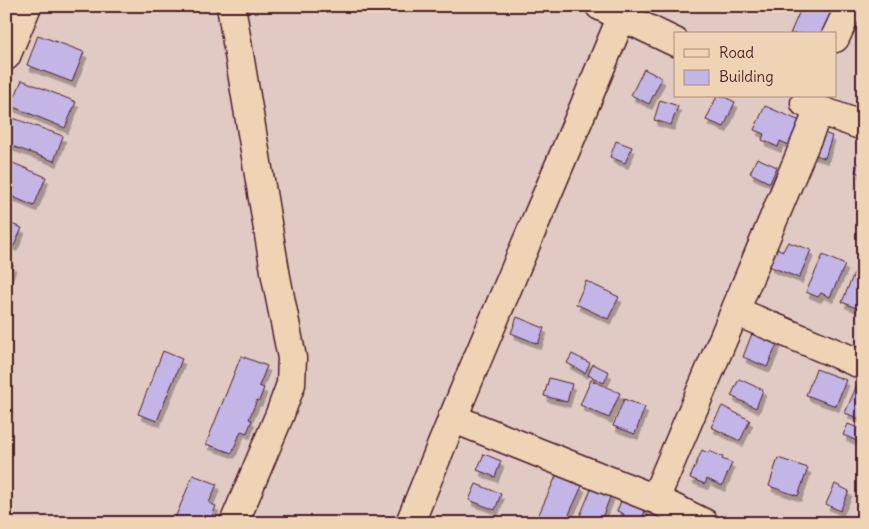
<svg xmlns="http://www.w3.org/2000/svg" width="869" height="529" font-family="Delius,sans-serif">
<style>
.building{fill:#c3b5e6;stroke:#4a1f2b;filter:url(#shadow)}
.lines{fill:none;stroke-linecap:round;stroke-linejoin:round}
.minor-casing{stroke:#4a1f2b;stroke-width:31}
.minor{stroke:#eed3b5;stroke-width:28}
</style>
<defs>
<filter id="shadow"><feDropShadow dx="3" dy="5.5" stdDeviation="0" flood-color="#0004"/></filter>
</defs>
<rect width="100%" height="100%" fill="#e1cac4"/>
<filter id="ink" filterUnits="userSpaceOnUse"><feTurbulence type="fractalNoise" baseFrequency=".02" numOctaves="2"/><feDisplacementMap in="SourceGraphic" scale="10" xChannelSelector="R" yChannelSelector="G"/><feConvolveMatrix kernelMatrix="1 2 1 2 8 2 1 2 1" color-interpolation-filters="sRGB"/></filter>
<g filter="url(#ink)">
<path class="building" d="M 802,6 L 838,6 L 826,34 L 790,34 Z
M 38,35 L 84,52 L 72,82 L 27,65 Z
M 644,69 L 662,78 L 649,104 L 631,95 Z
M 22,80 L 76,102 L 65,128 L 11,106 Z
M 717,96 L 722,96 L 735,102 L 724,127 L 706,120 Z
M 660,100 L 678,106 L 671,125 L 654,120 Z
M 765,106 L 800,121 L 789,145 L 780,141 L 778,147 L 762,140 L 764,134 L 754,130 Z
M 13,118 L 63,136 L 54,161 L 6,144 L 6,137 Z
M 815,130 L 832,136 L 825,158 L 808,153 Z
M 616,141 L 632,147 L 625,163 L 610,157 Z
M 863,152 L 863,175 L 855,172 Z
M 757,158 L 777,167 L 770,183 L 750,173 Z
M 6,160 L 46,177 L 34,206 L 6,194 Z
M 6,222 L 22,228 L 14,246 L 6,243 Z
M 788,242 L 811,250 L 799,278 L 769,266 L 776,248 L 783,251 Z
M 823,255 L 845,265 L 830,297 L 821,293 L 818,297 L 806,292 Z
M 6,263 L 13,265 L 6,284 Z
M 855,271 L 863,274 L 863,311 L 842,302 Z
M 586,281 L 619,297 L 608,319 L 576,304 Z
M 517,317 L 544,328 L 538,344 L 511,333 Z
M 753,331 L 778,342 L 767,367 L 743,357 Z
M 163,351 L 182,359 L 157,421 L 138,414 Z
M 572,354 L 590,363 L 585,373 L 567,363 Z
M 241,356 L 267,366 L 259,386 L 264,388 L 259,401 L 257,400 L 249,419 L 252,420 L 247,433 L 241,431 L 232,453 L 206,444 Z
M 593,364 L 609,372 L 604,383 L 588,375 Z
M 816,369 L 846,380 L 836,406 L 806,395 Z
M 549,378 L 572,384 L 567,402 L 544,396 Z
M 739,379 L 763,390 L 756,408 L 731,396 Z
M 591,380 L 620,393 L 609,418 L 580,405 Z
M 857,385 L 863,387 L 863,420 L 845,413 Z
M 624,399 L 645,407 L 635,434 L 613,426 Z
M 722,406 L 750,420 L 740,441 L 711,427 Z
M 848,424 L 863,430 L 862,443 L 843,435 Z
M 702,450 L 708,453 L 709,451 L 723,457 L 722,459 L 732,463 L 722,486 L 707,479 L 705,484 L 690,478 Z
M 484,454 L 501,461 L 495,477 L 477,470 Z
M 778,458 L 808,468 L 798,496 L 769,486 Z
M 557,474 L 582,486 L 565,523 L 535,523 Z
M 193,475 L 217,484 L 209,503 L 216,506 L 211,519 L 204,516 L 202,523 L 173,523 Z
M 476,484 L 501,494 L 495,510 L 469,500 Z
M 835,484 L 849,491 L 840,511 L 826,504 Z
M 592,487 L 611,495 L 600,523 L 577,523 Z
M 624,494 L 648,504 L 640,523 L 620,523 L 624,514 L 617,511 Z"/>
<g class="lines">
<g class="minor-casing">
<path id="minor" d="M 231,6 L 276,277 L 292,358 L 291,384 L 280,414 L 234,523
M 600,6 L 675,42
M 835,38 L 850,6
M 6,56 L 27,6
M 805,103 L 819,110 L 863,126
M 735,311 L 819,110
M 452,418 L 655,499 L 704,523
M 655,499 L 735,311 L 863,365
M 410,523 C 479,350 555,179 626,6"/>
</g>
<use href="#minor" class="minor"/>
</g>
</g>
<rect width="869" height="529" fill="none" stroke="#eed3b5" stroke-width="25"/>
<rect x="12" y="12" width="844" height="504" fill="none" stroke="#4a1f2b" stroke-width="2" filter="url(#ink)"/>
<rect x="674" y="32" width="162" height="65" fill="#eed3b5" stroke="#ac8b7e"/>
<rect x="684" y="49" width="25" height="8" fill="#eed3b5" stroke="#ac8b7e"/>
<text x="719" y="58" font-size="15" fill="#4a1f2b">Road</text>
<rect x="684" y="70" width="25" height="15" fill="#c3b5e6" stroke="#ac8b7e"/>
<text x="719" y="82" font-size="15" fill="#4a1f2b">Building</text>
</svg>
